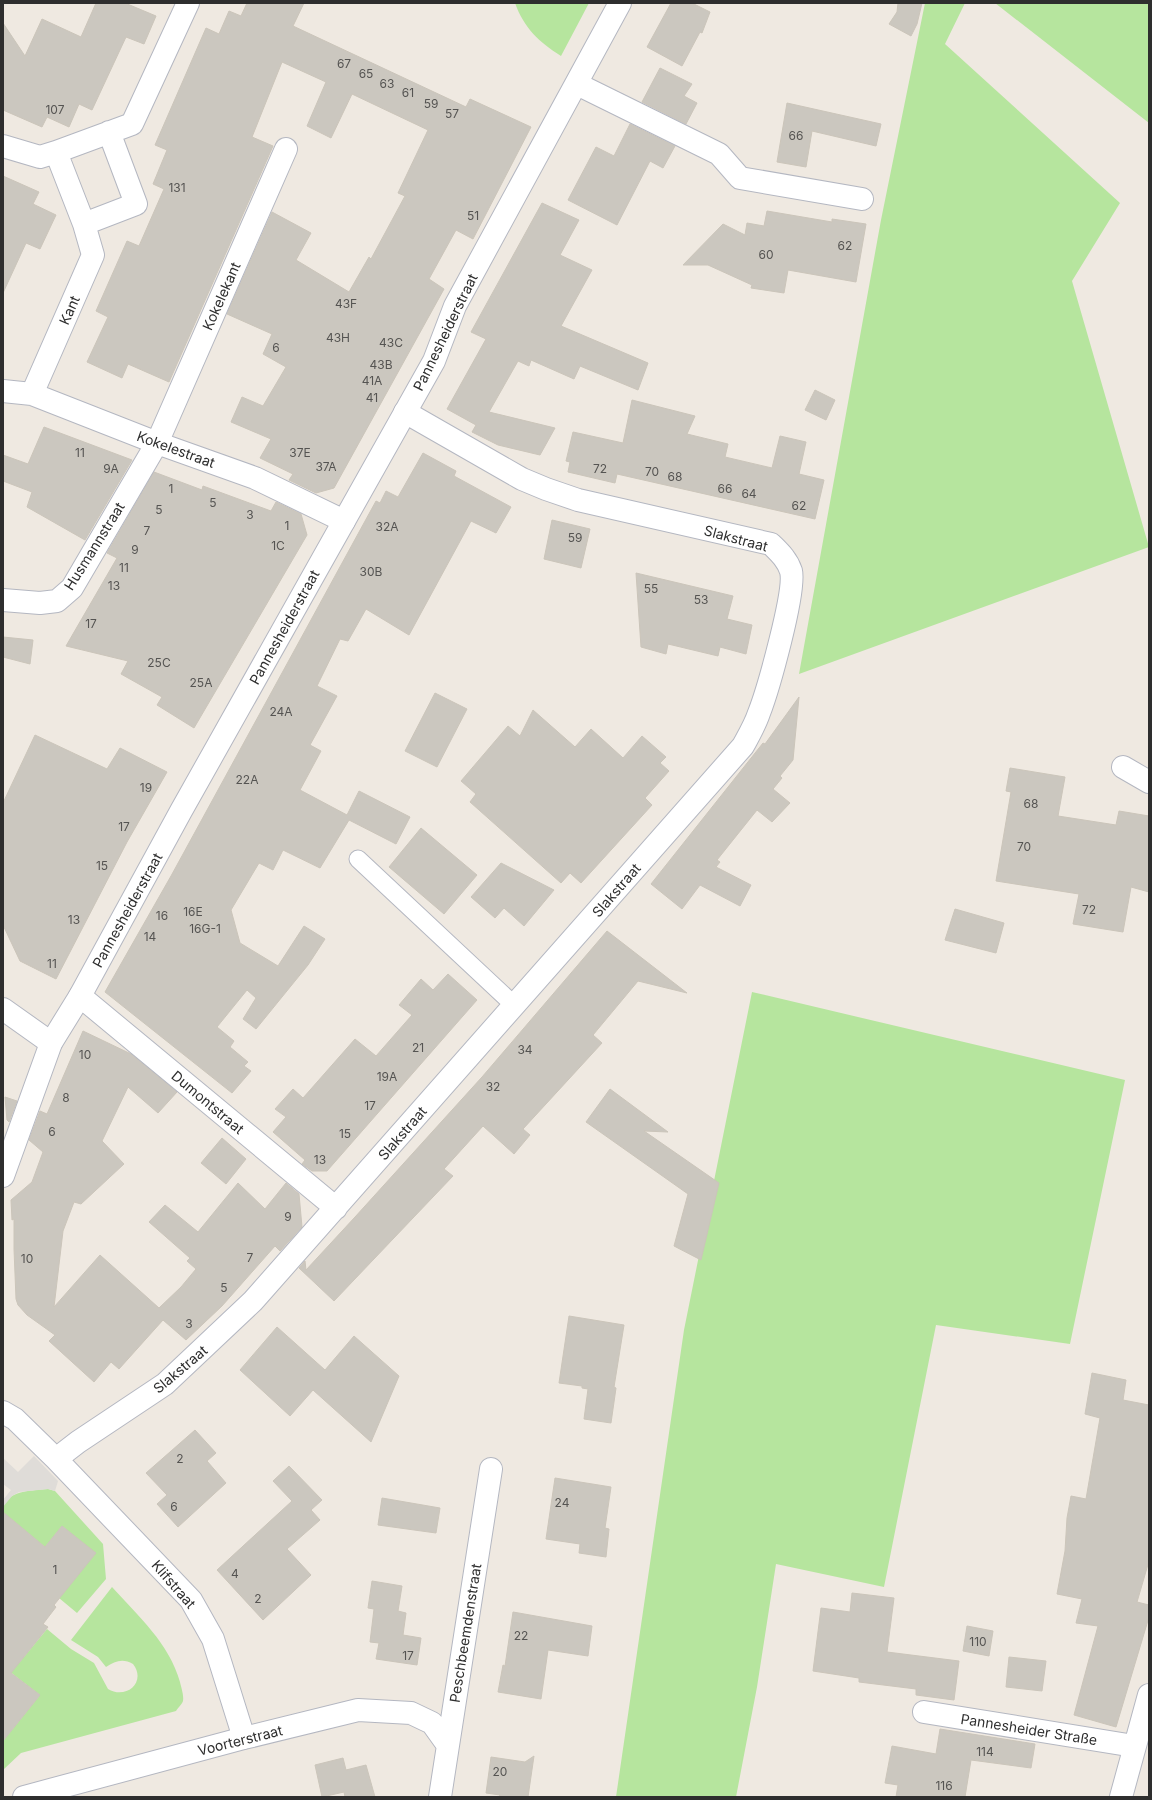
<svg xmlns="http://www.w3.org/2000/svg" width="1152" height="1800" font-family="Inter,sans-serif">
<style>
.green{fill:#b6e59e}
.plaza{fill:#dfdcd8}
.building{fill:#cbc7bf;stroke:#cbc5ba}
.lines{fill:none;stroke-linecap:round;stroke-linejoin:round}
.lane-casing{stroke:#b4b7c1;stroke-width:19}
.street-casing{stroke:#b4b7c1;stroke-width:24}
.secondary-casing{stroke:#b4b7c1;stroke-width:24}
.lane{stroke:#fff;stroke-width:17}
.street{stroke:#fff;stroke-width:22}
.secondary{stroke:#fff;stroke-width:22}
.labels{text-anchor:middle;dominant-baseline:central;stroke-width:3.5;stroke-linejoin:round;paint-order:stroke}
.number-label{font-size:12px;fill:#555452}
.street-label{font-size:14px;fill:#2e2e2e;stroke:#fff}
</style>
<rect width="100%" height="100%" fill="#efe9e1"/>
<path class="green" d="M 515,3 L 589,3 L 561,56 C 539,42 524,28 515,3 Z
M 925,3 L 965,3 L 945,44 L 1120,203 L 1072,281 L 1149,547 L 799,674 L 881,220 Z
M 995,3 L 1149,3 L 1149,123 Z
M 752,992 L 1125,1080 L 1070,1344 L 936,1325 L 884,1587 L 776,1564 L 757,1687 L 736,1797 L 616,1797 L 684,1330 Z
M 48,1489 L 55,1491 L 103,1544 L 106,1579 L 77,1613 L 59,1598 L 95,1553 L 62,1526 L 45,1547 L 11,1519 L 3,1529 C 3,1523 1,1512 3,1506 C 11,1489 33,1491 48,1489 Z
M 112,1587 C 139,1617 169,1643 180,1682 C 181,1687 184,1695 183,1701 C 182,1704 178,1708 176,1711 L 21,1753 L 3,1770 L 3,1741 L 40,1695 L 5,1668 L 19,1663 L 47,1629 L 71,1649 L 94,1663 L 108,1689 C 126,1700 147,1682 133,1664 C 123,1658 115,1661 106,1667 L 98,1657 L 71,1640 Z"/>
<path class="plaza" d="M 34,1456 L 58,1481 L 55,1491 L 48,1489 L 19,1492 L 12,1496 L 3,1507 L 3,1500 L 11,1490 L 3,1484 L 3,1458 L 18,1472 Z"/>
<path class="building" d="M 96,3 L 125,3 L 156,16 L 144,44 L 126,37 L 92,110 L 79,104 L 69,127 L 47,117 L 42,127 L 3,110 L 3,23 L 25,56 L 42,19 L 81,37 Z
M 247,3 L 304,3 L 293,26 L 466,107 L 470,99 L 531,127 L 473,239 L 456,230 L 429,279 L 444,289 L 334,488 L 316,493 L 289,480 L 293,474 L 260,458 L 271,439 L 231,422 L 242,397 L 263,406 L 286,367 L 263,354 L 272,334 L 227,314 L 272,212 L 311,233 L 296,260 L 349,292 L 369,257 L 371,259 L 405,196 L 398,193 L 428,130 L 352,94 L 331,138 L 307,126 L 326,82 L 282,62 L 252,137 L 273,146 L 169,382 L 128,364 L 122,378 L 87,362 L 108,317 L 96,311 L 127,241 L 139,246 L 164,189 L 153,184 L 167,150 L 155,145 L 206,28 L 219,34 L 229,11 L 241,16 Z
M 671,3 L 692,3 L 710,12 L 702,33 L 700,32 L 682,66 L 647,47 Z
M 898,3 L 922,3 L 917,24 L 911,36 L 889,24 L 897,12 Z
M 660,68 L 692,84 L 684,96 L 697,103 L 686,124 L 642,102 Z
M 787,103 L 881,124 L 876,146 L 812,131 L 806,167 L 777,162 Z
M 630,124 L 675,146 L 663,168 L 650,161 L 617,225 L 568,200 L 596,147 L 614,156 Z
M 3,176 L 39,192 L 33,204 L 56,215 L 40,249 L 26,243 L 3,293 Z
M 542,203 L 579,220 L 560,255 L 592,270 L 561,326 L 648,363 L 638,390 L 580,366 L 574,379 L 531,360 L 529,366 L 518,361 L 489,412 L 555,428 L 540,455 L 498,445 L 472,432 L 476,425 L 447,409 L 486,339 L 471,332 Z
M 767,211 L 832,222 L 832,219 L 866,224 L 856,282 L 788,270 L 784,293 L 751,288 L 752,285 L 708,265 L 683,265 L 723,224 L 745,235 L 747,223 L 764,226 Z
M 815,390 L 835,400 L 826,420 L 805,410 Z
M 632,400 L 695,416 L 687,434 L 728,444 L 725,457 L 772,468 L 780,436 L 806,442 L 799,474 L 824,480 L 815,519 L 617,474 L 615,483 L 568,472 L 570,462 L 566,461 L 573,432 L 623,443 Z
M 44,427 L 132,460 L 85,540 L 27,507 L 32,492 L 3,481 L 3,455 L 28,464 Z
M 423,453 L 456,471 L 454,476 L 511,507 L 496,533 L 471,521 L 409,635 L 366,609 L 348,641 L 340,639 L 317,686 L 337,696 L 310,745 L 321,751 L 300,790 L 347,815 L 359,791 L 410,817 L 396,844 L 349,820 L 320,868 L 283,850 L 273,870 L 259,863 L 231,910 L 240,943 L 278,966 L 304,926 L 325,939 L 308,965 L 256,1029 L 243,1019 L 256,998 L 247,990 L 217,1027 L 234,1041 L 230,1047 L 248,1062 L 244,1066 L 251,1071 L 232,1093 L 105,992 L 171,876 L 376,501 L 380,503 L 386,491 L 398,497 Z
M 154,472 L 202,490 L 203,486 L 271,511 L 276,502 L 301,514 L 307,535 L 194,728 L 157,705 L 162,697 L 121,674 L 128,661 L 66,646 L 117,558 L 107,553 Z
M 552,520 L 590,529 L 581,568 L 544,559 Z
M 636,573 L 733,596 L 727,619 L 752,625 L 746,654 L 720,647 L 718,656 L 668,644 L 666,654 L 641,647 Z
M 3,637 L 33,640 L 30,664 L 3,657 Z
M 435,693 L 467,709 L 437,767 L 405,751 Z
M 799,697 L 793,760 L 780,776 L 782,778 L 773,789 L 790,803 L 772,822 L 757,810 L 717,860 L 720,862 L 716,867 L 751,885 L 740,906 L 700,885 L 682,909 L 651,884 L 763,743 L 765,744 Z
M 533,710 L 575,747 L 591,729 L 623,758 L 642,736 L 666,757 L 660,763 L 669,771 L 645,798 L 652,805 L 581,883 L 570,873 L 561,883 L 470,802 L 476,794 L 461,781 L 508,726 L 520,736 Z
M 35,735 L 107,769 L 120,748 L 167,772 L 127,842 L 56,979 L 20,961 L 3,925 L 3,803 Z
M 1010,768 L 1065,777 L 1058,816 L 1116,825 L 1119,811 L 1149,816 L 1149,892 L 1131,887 L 1123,932 L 1073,924 L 1079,894 L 996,881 L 1011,792 L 1006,791 Z
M 421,828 L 477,875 L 444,914 L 389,867 Z
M 501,863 L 554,890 L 524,926 L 504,908 L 495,918 L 471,897 Z
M 955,909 L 1004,923 L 996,953 L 945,940 Z
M 607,931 L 687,993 L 638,981 L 593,1035 L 602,1043 L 523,1129 L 530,1135 L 514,1154 L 483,1126 L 444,1169 L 453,1176 L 334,1301 L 299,1268 L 305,1261 L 306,1270 L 355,1217 L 482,1077 Z
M 448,974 L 477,1000 L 327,1171 L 312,1171 L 302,1164 L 305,1160 L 273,1132 L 286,1117 L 275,1109 L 293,1089 L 303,1098 L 355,1039 L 376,1056 L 412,1015 L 399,1005 L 421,979 L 433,990 Z
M 83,1031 L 131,1054 L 177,1092 L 158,1113 L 128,1087 L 102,1141 L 124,1164 L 81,1204 L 74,1202 L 63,1231 L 54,1307 L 100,1255 L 159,1308 L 181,1287 L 196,1269 L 187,1261 L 190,1258 L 149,1222 L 165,1205 L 198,1232 L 238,1183 L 265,1209 L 286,1183 L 299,1194 L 302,1227 L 280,1251 L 275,1246 L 222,1306 L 186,1340 L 163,1320 L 119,1369 L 111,1362 L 94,1382 L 49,1341 L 55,1335 L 27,1315 L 18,1305 L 16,1299 L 14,1249 L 14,1219 L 12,1220 L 11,1200 L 32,1182 L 43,1152 L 29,1140 L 40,1111 L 47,1114 Z
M 610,1089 L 668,1132 L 644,1131 L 719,1183 L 701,1260 L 674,1246 L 688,1194 L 586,1122 Z
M 5,1097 L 17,1101 L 9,1122 L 7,1120 Z
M 222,1138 L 246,1159 L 226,1184 L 201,1163 Z
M 569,1316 L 624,1325 L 614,1387 L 616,1388 L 611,1423 L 584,1419 L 588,1389 L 582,1388 L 582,1386 L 559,1383 Z
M 277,1327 L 325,1370 L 354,1336 L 399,1376 L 371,1442 L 313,1390 L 290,1416 L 240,1370 Z
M 1092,1373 L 1126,1380 L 1123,1400 L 1149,1405 L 1149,1561 L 1137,1602 L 1149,1605 L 1149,1617 L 1116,1727 L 1074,1715 L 1098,1626 L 1076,1623 L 1082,1599 L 1057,1594 L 1065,1551 L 1067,1518 L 1071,1496 L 1086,1499 L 1100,1418 L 1085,1414 Z
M 195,1430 L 216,1453 L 207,1461 L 226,1483 L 178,1527 L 157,1504 L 167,1495 L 146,1473 Z
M 289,1466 L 322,1500 L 311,1510 L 320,1520 L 287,1549 L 311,1575 L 263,1620 L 217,1570 L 292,1501 L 273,1481 Z
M 555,1478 L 611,1487 L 605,1528 L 609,1529 L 606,1557 L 579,1553 L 580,1544 L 546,1539 Z
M 382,1498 L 440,1508 L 436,1533 L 378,1525 Z
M 3,1512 L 45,1547 L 62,1526 L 96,1553 L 54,1605 L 56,1607 L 43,1624 L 48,1627 L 11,1673 L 40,1695 L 3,1741 Z
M 372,1581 L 402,1586 L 398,1611 L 406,1613 L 403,1635 L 421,1638 L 417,1665 L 376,1659 L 379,1643 L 370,1642 L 374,1609 L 368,1608 Z
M 852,1593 L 894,1598 L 887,1652 L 959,1661 L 954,1700 L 916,1695 L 916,1689 L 859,1682 L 859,1678 L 813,1671 L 821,1608 L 850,1612 Z
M 513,1612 L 592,1626 L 588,1656 L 548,1650 L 541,1699 L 498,1692 L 503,1665 L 505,1666 Z
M 967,1626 L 993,1631 L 989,1656 L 963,1651 Z
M 1009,1657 L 1046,1661 L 1042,1691 L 1006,1687 Z
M 940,1729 L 1035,1744 L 1031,1768 L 971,1760 L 965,1797 L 896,1797 L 898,1785 L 885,1783 L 892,1746 L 936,1754 Z
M 534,1756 L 528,1797 L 499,1797 L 500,1795 L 486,1793 L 491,1757 L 525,1762 Z
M 343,1758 L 346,1770 L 366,1765 L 375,1797 L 345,1797 L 344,1792 L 322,1797 L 315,1765 Z"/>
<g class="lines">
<g class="lane-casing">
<path id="lane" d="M 358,859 L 514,1005"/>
</g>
<g class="street-casing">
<path id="street" d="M 577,84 L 719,154 L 740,178 L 862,199
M 3,146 L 40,157 L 56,152
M 84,224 L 136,204 L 109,132
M 3,391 L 32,394 L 157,443 L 255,478 L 344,521
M 32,394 L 93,255 L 84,224 L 56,152 L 132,124 L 188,3
M 3,600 L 40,603 L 57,601 L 72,588 L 157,443 L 286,149
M 1123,767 L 1149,782
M 80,996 L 336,1208
M 3,1009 L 51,1043
M 3,1412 L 15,1419 L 56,1459 L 191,1600 L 213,1639 L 244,1738
M 56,1459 L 78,1442 L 165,1384 L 253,1301 L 743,746 C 749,735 755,725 759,713 C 768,690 796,591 791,571 C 787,559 779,552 771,544 L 578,500 L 546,489 L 522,479 L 405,412
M 924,1712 L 1134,1746
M 24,1797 L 244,1738 L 358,1710 L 411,1713 L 432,1723 L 447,1744
M 440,1797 L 491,1469
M 1121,1797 L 1149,1695"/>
</g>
<g class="secondary-casing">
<path id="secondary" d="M 3,1176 L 51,1043 L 80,996 L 181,811 L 434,361 L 455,306 L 620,3"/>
</g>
<use href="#lane" class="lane"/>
<use href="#street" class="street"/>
<use href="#secondary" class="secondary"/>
</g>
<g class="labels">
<g class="number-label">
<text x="344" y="63">67</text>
<text x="366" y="73">65</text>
<text x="387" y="83">63</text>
<text x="408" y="92">61</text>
<text x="431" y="103">59</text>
<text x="55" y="109">107</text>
<text x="452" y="113">57</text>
<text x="796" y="135">66</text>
<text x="177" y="187">131</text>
<text x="473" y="215">51</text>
<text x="845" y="245">62</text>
<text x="766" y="254">60</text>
<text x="346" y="303">43F</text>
<text x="338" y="337">43H</text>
<text x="391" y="342">43C</text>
<text x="276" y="347">6</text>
<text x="381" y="364">43B</text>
<text x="372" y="380">41A</text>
<text x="372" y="397">41</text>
<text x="80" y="452">11</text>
<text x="300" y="452">37E</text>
<text x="326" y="466">37A</text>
<text x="111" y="468">9A</text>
<text x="600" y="468">72</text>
<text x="652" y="471">70</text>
<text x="675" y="476">68</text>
<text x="171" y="488">1</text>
<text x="725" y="488">66</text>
<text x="749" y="493">64</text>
<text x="213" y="502">5</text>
<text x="799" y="505">62</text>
<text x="159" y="509">5</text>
<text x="250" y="514">3</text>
<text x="287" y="525">1</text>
<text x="387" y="526">32A</text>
<text x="147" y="530">7</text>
<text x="575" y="537">59</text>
<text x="278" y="545">1C</text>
<text x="135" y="549">9</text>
<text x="124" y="567">11</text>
<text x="371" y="571">30B</text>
<text x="114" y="585">13</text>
<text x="651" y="588">55</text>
<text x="701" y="599">53</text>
<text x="91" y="623">17</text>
<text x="159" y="662">25C</text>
<text x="201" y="682">25A</text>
<text x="281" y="711">24A</text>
<text x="247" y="779">22A</text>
<text x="146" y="787">19</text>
<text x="1031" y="803">68</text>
<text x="124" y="826">17</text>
<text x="1024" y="846">70</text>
<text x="102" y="865">15</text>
<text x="1089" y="909">72</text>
<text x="193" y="911">16E</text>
<text x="162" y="915">16</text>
<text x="74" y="919">13</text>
<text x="205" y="928">16G-1</text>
<text x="150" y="936">14</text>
<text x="52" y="963">11</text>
<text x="418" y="1047">21</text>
<text x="525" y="1049">34</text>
<text x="85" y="1054">10</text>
<text x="387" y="1076">19A</text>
<text x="493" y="1086">32</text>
<text x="66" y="1097">8</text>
<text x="370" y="1105">17</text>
<text x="52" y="1131">6</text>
<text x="345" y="1133">15</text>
<text x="320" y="1159">13</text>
<text x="288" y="1216">9</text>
<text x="250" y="1257">7</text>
<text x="27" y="1258">10</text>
<text x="224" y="1287">5</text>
<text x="189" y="1323">3</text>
<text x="180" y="1458">2</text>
<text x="562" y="1502">24</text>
<text x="174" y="1506">6</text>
<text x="55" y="1569">1</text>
<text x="235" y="1573">4</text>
<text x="258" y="1598">2</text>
<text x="521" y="1635">22</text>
<text x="978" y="1641">110</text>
<text x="408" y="1655">17</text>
<text x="985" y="1751">114</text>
<text x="500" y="1771">20</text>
<text x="944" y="1785">116</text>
</g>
<g class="street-label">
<text transform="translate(221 296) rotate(-66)">Kokelekant</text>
<text transform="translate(69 310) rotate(-66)">Kant</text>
<text transform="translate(445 332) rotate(-64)">Pannesheiderstraat</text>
<text transform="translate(176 449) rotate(20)">Kokelestraat</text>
<text transform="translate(736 538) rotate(15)">Slakstraat</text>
<text transform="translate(94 546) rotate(-58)">Husmannstraat</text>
<text transform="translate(284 627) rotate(-61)">Pannesheiderstraat</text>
<text transform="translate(616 890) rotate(-49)">Slakstraat</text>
<text transform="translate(127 910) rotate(-61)">Pannesheiderstraat</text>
<text transform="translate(208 1102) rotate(40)">Dumontstraat</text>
<text transform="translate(402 1133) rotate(-49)">Slakstraat</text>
<text transform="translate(180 1369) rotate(-40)">Slakstraat</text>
<text transform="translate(174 1584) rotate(49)">Klifstraat</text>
<text transform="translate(465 1633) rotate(-81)">Peschbeemdenstraat</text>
<text transform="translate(1029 1729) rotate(9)">Pannesheider Straße</text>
<text transform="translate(240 1740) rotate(-14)">Voorterstraat</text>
</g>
</g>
<rect width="1152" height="1800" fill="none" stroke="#2e2e2e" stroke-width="8"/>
</svg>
